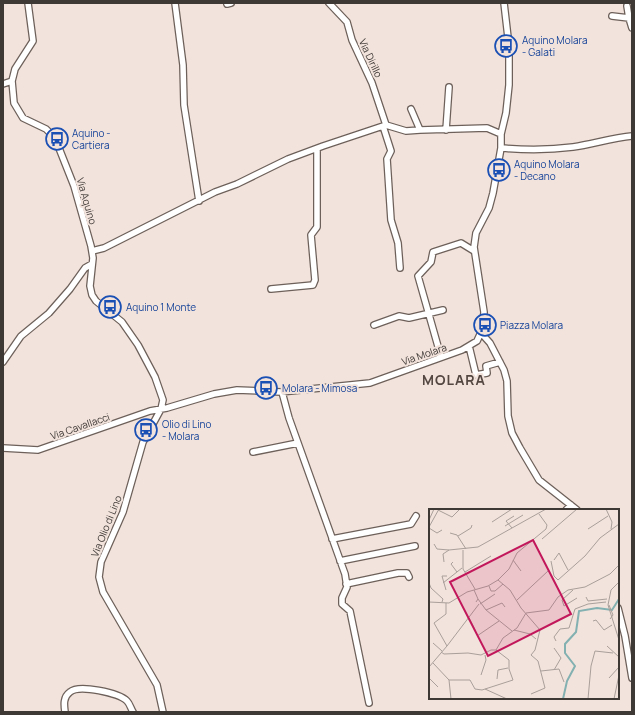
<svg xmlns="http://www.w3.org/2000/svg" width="635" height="715" font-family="Manrope,sans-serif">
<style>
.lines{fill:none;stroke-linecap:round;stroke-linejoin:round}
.minor-casing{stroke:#6d605a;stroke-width:8}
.minor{stroke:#fff;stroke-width:5.5}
.labels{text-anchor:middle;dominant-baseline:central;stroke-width:4;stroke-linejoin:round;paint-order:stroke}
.transit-label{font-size:10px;fill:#164399;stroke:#f2e3dc;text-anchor:start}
.street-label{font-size:10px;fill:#3f3936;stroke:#f2e3dc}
.district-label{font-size:14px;font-weight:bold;letter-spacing:1px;fill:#544742;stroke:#f2e3dc}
.inset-river{fill:none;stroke:#83b0b1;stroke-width:2}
.inset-road{fill:none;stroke:#aa9f9a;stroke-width:1}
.view{fill:#c2185b;fill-opacity:0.15;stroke:#c2185b;stroke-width:2}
.inset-edge{fill:none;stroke:#3f3936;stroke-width:2}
</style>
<rect width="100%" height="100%" fill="#f2e3dc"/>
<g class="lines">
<g class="minor-casing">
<path id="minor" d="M 28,3 L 33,41 L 15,69 L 12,81 L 14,103 L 23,118 L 46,129 L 55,138 L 74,186 L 91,246 L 93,258 L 90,286 L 92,295 L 96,301 L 122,322 L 138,345 L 155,377 L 163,400 L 161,409 L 143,442 L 123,512 L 101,562 L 99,577 L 103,592 L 157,685 L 163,712
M 175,3 L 183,65 L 184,105 L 199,201
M 329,3 L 347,22 L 352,40 L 372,83 L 386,125
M 227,4 L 231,3
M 627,6 L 629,18
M 612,16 L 629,18 L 632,28
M 3,84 L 12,81
M 411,109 L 420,130 L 487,128 L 501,134
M 383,126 L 391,151 L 387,159 L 391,220 L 398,243 L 400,268
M 446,130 L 449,87
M 501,148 C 525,150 550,150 573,147 C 593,144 612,138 632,136
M 92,251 L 104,248 L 215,192 L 237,184 L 288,159 L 323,146 L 386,125 L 406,131 L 420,130
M 271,289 L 313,285 L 315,280 L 311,235 L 317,227 L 317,149
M 374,325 L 399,316 L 409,318 L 443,310
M 481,333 L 490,343 L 504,370 L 507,381 L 508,416 L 512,433 L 520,448 L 539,480 L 577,510
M 469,346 L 476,375 L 487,373 L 486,366 L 500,362
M 441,357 L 418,276 L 431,262 L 433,252 L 461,243 L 474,251
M 3,362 L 21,336 L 49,313 L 70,289 L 85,268 L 92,264
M 282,392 L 289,418 L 345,574 L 347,587 L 342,598 L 342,604 L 350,611 L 369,703
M 3,448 L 38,450 L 150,411 L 167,408 L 214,394 L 237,390 L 281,392 L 370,383 L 462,350 L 477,341 L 483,328 L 484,312 L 474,247 L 476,233 L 489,208 L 493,193 L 501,148 L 501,134 L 506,113 L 509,85 L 509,46 L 504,3
M 253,452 L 298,443
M 566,510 L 571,505
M 332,539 L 411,524 L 416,516
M 340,561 L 415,546
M 346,584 L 398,573 L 407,573 L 409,577
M 618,608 L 625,636 L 632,678
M 65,712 C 64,705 63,697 70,692 C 79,684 119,693 127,701 C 130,704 131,709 133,712"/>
</g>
<use href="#minor" class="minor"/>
</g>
<defs>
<g id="bus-ring" transform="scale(1.15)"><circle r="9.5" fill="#f2e3dc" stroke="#1a4fb4" stroke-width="1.5"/><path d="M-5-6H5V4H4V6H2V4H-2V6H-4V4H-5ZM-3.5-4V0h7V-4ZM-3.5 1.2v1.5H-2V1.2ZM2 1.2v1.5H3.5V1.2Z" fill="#1a4fb4"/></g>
</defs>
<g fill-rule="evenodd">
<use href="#bus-ring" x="506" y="46"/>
<use href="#bus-ring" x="57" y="139"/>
<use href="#bus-ring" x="499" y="170"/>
<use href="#bus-ring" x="110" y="307"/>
<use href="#bus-ring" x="485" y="325"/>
<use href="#bus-ring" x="266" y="388"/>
<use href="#bus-ring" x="146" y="430"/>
</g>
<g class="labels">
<g class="transit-label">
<text x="522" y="40">Aquino Molara<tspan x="522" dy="12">- Galati</tspan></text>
<text x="72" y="133">Aquino -<tspan x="72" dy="12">Cartiera</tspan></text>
<text x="514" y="164">Aquino Molara<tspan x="514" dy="12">- Decano</tspan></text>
<text x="126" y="307">Aquino 1 Monte</text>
<text x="500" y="325">Piazza Molara</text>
<text x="282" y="388">Molara - Mimosa</text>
<text x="162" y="424">Olio di Lino<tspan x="162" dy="12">- Molara</tspan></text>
</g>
<g class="street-label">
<text transform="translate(371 58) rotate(65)">Via Dirillo</text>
<text transform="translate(87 201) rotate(74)">Via Aquino</text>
<text transform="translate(424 354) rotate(-19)">Via Molara</text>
<text transform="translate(80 426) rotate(-19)">Via Cavallacci</text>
<text transform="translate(106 526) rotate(-68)">Via Olio di Lino</text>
</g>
<g class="district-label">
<text x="454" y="379">MOLARA</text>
</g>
</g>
<g transform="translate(429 509)">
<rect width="190" height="190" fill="#f2e3dc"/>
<path class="inset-river" d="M 134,190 L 138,172 L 146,157 L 136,144 L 136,135 L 147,123 L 150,102 L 168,99 L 183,101 L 190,90"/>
<path class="inset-road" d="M 177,0 L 183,13 L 182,20M 9,1 L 23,8 L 31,0M 0,11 L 5,0M 63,13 L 83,0M 76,17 L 94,6M 0,18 L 10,0M 0,19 L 8,24 L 13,21M 83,19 L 77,12 L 85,7M 159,20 L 179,7M 21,24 L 28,26 L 37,40M 29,27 L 42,19 L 43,16M 113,30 L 148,0M 5,35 L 8,40 L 20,41 L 14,45 L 15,53M 20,41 L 49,38 L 117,0M 34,41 L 34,60 L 46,80M 84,51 L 92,62M 125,51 L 130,44 L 139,61M 122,52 L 125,67 L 129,71 L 156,47 L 171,29 L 190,15M 24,53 L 22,55 L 28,63M 36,63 L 62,47M 69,71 L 81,81 L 92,99 L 111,121 L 106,141 L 102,146 L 109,152 L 116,179 L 102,185M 190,73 L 182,81 L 179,96 L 190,131M 0,74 L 2,79 L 14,90 L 13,93M 14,74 L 33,59M 60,77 L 62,82 L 66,82 L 74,75M 17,81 L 13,67 L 18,67M 45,81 L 49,90 L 47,93M 144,81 L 133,91 L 135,97 L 148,89M 157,88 L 159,92 L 178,90M 49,90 L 57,101 L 83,122M 88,91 L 119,62M 0,93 L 20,94 L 38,83 L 59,77 L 69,71 L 80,60 L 88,44 L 117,20 L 118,16 L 110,5M 51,95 L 66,85M 180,96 L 184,106 L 181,110M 57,101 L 73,94 L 76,98M 97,104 L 120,101 L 129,88 L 139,81 L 156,78 L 181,65 L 190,56M 40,109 L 46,121M 164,112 L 167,111 L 175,121 L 183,116M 85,121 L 101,125 L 107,130M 48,127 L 70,112M 127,132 L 125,128 L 131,120 L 140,119 L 146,100 L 159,95 L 177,93M 4,134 L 13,142M 18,137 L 50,95M 178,137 L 190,148M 125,139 L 132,149 L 125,161M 12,143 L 15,145 L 39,144 L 52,146 L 62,141 L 67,141 L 74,129 L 88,119 L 97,104M 4,154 L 20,171 L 22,190M 0,158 L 18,137 L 5,114 L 17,105 L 17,94M 112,162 L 130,160 L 135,173M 52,166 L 57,151 L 56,146M 0,169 L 9,178M 180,169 L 190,158M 68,170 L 69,161 L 79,159M 20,171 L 41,171 L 46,180 L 53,181 L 84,171 L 80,160 L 80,151 L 67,141M 56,180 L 78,190M 159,190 L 162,157 L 166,142 L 184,144M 185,190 L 190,166"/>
<path class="view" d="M 104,31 L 142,105 L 59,147 L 21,73 Z"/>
<rect width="190" height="190" class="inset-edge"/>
</g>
<rect width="635" height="715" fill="none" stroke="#3f3936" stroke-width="8"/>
</svg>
